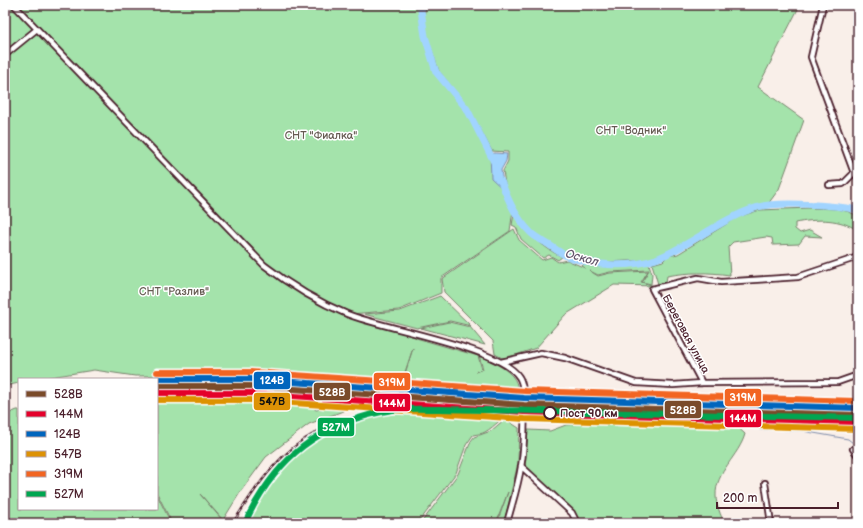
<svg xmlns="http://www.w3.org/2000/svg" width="863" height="528" font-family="'Balsamiq Sans',sans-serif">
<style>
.green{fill:#a4e3ab;stroke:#77816b}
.water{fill:#a1d4ff;stroke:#7e8caa}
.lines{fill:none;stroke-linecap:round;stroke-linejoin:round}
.stream{stroke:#7e8caa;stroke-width:1}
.river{stroke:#a1d4ff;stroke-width:7}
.street-casing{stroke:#4a1f2b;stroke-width:8}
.street{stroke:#fff;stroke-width:4.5}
.rail-casing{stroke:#4a1f2b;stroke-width:2.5}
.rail{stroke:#fff;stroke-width:1;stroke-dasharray:3;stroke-linecap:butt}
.rail-1-casing{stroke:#fff;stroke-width:9}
.rail-2-casing{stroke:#fff;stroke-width:9}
.rail-3-casing{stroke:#fff;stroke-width:9}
.rail-4-casing{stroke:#fff;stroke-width:9}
.rail-5-casing{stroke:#fff;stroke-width:9}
.rail-6-casing{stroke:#fff;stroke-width:9}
.rail-1{stroke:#7a4b2a;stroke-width:6}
.rail-2{stroke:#e4002b;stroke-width:6}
.rail-3{stroke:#0065bd;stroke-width:6}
.rail-4{stroke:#dd9206;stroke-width:6}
.rail-5{stroke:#f26522;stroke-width:6}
.rail-6{stroke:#00a651;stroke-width:6}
.stop-dot{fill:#fff;stroke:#4a1f2b;stroke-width:2}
.labels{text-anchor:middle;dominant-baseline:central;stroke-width:3;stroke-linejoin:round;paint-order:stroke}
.park-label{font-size:11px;fill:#655a51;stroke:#fff}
.street-label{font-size:11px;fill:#4a1f2b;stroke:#fff}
.stop-label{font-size:11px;font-weight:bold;fill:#4a1f2b;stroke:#fff;text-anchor:start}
.water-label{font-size:12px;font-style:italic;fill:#64556b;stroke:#fff}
.line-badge{stroke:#fff;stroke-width:1.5}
.badge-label{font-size:11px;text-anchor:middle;font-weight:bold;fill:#fff}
.pale-badge-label{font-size:11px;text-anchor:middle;font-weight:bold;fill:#111}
</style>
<rect width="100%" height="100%" fill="#f9efe9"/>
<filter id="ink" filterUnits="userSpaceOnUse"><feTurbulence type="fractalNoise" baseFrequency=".025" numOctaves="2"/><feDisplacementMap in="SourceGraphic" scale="8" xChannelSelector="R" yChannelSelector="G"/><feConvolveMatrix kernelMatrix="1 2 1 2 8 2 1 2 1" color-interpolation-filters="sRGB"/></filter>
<g filter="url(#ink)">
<path class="green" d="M 5,5 L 10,5 L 57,50 L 15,5 L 423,5 L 421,10 L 425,35 L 436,72 L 467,109 L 492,156 L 513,210 L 510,231 L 441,278 L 441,293 L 399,310 L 350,314 L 417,333 L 416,338 L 478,356 L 482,369 L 475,372 L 483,369 L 479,356 C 492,362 513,370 517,385 C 518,390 518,396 518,401 L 470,399 L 429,393 L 463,384 L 428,393 L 400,390 L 413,348 L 398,393 L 253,375 L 135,376 L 94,370 L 38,379 L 19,379 L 19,383 L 5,386 Z
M 426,5 L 794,5 L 798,9 L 758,87 L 804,120 L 779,189 L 768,204 L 738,212 L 710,227 L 682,246 L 647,260 L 605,262 L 587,260 L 569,256 L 532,233 L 515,210 L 506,190 L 503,171 L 508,161 L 508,152 L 492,151 L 469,108 L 439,71 L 427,35 L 424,17 Z
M 809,208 C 824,209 847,207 858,217 L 858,221 L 854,228 C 836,218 815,219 795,223 L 795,229 L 800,233 L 810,230 L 822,237 L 805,236 L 799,244 L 773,245 L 772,238 L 766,237 L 733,242 L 728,247 L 730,275 C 708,272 689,272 667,276 L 666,282 L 658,284 L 652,264 L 663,261 L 668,256 L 678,254 L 738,217 L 760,210 Z
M 514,214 C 527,233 542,247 562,257 L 558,260 L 549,255 L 543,258 L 521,239 L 516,227 L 512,225 Z
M 514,229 L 519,240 L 542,260 L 551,257 L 558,262 L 567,260 L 585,268 L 582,266 L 585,263 L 607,267 L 649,264 L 652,274 L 651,284 L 642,282 L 649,270 L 610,272 L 598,275 L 590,271 L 598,276 L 610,273 L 648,271 L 641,282 L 655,286 L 614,285 L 565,315 L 536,348 L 510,357 L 502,358 L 495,354 L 493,341 L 444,292 L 442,279 Z
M 440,296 L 471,326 L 450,321 L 417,328 L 364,314 L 400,311 Z
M 449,322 L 470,327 L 485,345 L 421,328 Z
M 244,392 L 304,401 L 316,410 L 344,404 L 369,405 L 343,411 L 309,424 L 266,457 L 241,491 L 223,520 L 200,494 L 223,521 L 222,523 L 172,523 L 157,493 L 157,397 Z
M 272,394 L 302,395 L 378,402 L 345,402 L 317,408 L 305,400 Z
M 17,410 L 19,410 L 19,509 L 157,509 L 157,495 L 171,523 L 5,523 L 5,415 Z
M 439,410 L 520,412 L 519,419 L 515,414 C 502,415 496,426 485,432 C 482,434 477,434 473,435 L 466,445 L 456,473 L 418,523 L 245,523 C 249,510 257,499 265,488 C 307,426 368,412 439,410 Z
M 505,419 L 519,428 L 518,463 L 504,523 L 497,523 L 508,492 L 496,523 L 421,523 L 458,474 L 471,441 L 474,437 L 491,431 Z
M 606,423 L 687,427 L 709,424 L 734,424 L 745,434 C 739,456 715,472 716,496 C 716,505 721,515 724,523 L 580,523 L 572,509 L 525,466 L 528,430 L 550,431 L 566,425 Z"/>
<path class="water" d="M 495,153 L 507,154 L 506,161 L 501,170 L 504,190 L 491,178 L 490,154 Z"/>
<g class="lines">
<path class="stream" d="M 760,430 L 802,431 L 848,439 L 858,447"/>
<path class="river" d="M 423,5 L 421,10 L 425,36 L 436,72 L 467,109 L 494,162
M 501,181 C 508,200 516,218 531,233 C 535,237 541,240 546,243 C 553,247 561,254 569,257 C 594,266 630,268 656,259 C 692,245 721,218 758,207 C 779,201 836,205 858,210"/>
<g class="street-casing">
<path id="street" d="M 14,5 L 264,265 C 291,286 315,301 347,314 C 384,329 500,347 519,377 C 528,390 524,450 521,467 C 518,486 512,504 507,523
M 823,5 L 811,57 L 854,173
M 5,55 L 37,29
M 829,185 L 843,184 L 854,173 L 858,171
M 501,362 L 541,353 L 565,358 L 636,383 L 673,385 L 702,383 L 838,382 L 858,375
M 702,383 L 652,289 L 698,278 L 721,282 L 798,277 L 858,257
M 853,449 L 858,456
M 521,466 L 572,513 L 577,523
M 765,483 L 771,523"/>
</g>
<use href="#street" class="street"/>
<g class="rail-casing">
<path id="rail" d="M 490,407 L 558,409
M 233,523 C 245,504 257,485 272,468 C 329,403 416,400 495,410"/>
</g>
<use href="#rail" class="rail"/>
<g class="rail-1-casing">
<path id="rail-1" d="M 157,386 L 250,386 L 524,405 L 858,415"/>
</g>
<g class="rail-2-casing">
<path id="rail-2" d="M 157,393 L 250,393 L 524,412 L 858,422"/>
</g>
<g class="rail-3-casing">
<path id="rail-3" d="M 157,379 L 250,379 L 524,398 L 858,408"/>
</g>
<g class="rail-4-casing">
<path id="rail-4" d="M 157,400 L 250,400 L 524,419 L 858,429"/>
</g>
<g class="rail-5-casing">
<path id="rail-5" d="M 157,372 L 251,372 L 525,391 L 858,401"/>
</g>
<g class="rail-6-casing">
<path id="rail-6" d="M 245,523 C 275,458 321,421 393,410 C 408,408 424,409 439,409 L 858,418"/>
</g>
<use href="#rail-1" class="rail-1"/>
<use href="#rail-2" class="rail-2"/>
<use href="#rail-3" class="rail-3"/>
<use href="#rail-4" class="rail-4"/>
<use href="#rail-5" class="rail-5"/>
<use href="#rail-6" class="rail-6"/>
</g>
</g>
<circle class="stop-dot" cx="550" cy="413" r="6"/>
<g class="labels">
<g class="park-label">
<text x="631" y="130">СНТ "Водник"</text>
<text x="321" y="135">СНТ "Фиалка"</text>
<text x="174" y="291">СНТ "Разлив"</text>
</g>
<g class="street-label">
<text transform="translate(686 334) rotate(62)">Береговая улица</text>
</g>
<g class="stop-label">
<text x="560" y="413">Пост 90 км</text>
</g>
<g class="water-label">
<text transform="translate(582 258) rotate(16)">Оскол</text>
</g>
</g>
<g class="line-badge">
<rect x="253" y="371" width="38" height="19" rx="4" fill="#0065bd"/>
<rect x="373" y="372" width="38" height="19" rx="4" fill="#f26522"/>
<rect x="313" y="382" width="38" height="19" rx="4" fill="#7a4b2a"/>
<rect x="724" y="388" width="38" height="19" rx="4" fill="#f26522"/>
<rect x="253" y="392" width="38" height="19" rx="4" fill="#dd9206"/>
<rect x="373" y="393" width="38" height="19" rx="4" fill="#e4002b"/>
<rect x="664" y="400" width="38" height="19" rx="4" fill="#7a4b2a"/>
<rect x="724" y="409" width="38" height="19" rx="4" fill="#e4002b"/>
<rect x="317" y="417" width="38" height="20" rx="4" fill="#00a651"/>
</g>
<g class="badge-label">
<text x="272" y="384">124В</text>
<text x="392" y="386">319М</text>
<text x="332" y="396">528В</text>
<text x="743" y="401">319М</text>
<text x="392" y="407">144М</text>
<text x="683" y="414">528В</text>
<text x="743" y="422">144М</text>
<text x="336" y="431">527М</text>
</g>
<g class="pale-badge-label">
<text x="272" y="405">547В</text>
</g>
<rect width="863" height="528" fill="none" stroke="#fff" stroke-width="20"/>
<rect x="10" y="10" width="843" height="508" fill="none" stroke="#4a1f2b" stroke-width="1.5" filter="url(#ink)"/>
<rect x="18" y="378" width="140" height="132" fill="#ffffff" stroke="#b7a5aa"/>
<rect x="26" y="391" width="20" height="6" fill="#7a4b2a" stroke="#b7a5aa"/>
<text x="54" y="398" font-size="12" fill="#4a1f2b">528В</text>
<rect x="26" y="411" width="20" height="6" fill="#e4002b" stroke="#b7a5aa"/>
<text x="54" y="418" font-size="12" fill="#4a1f2b">144М</text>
<rect x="26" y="431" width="20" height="6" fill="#0065bd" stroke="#b7a5aa"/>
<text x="54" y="438" font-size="12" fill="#4a1f2b">124В</text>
<rect x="26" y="451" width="20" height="6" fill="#dd9206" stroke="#b7a5aa"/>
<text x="54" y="458" font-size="12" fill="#4a1f2b">547В</text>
<rect x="26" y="471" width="20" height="6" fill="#f26522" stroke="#b7a5aa"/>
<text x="54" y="478" font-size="12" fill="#4a1f2b">319М</text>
<rect x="26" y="491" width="20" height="6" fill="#00a651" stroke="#b7a5aa"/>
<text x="54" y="498" font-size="12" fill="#4a1f2b">527М</text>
<path d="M717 502v6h121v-6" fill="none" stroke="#4a1f2b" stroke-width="2"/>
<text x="723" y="502" font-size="12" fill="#4a1f2b" stroke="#ffffff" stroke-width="3" paint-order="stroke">200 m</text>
</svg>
